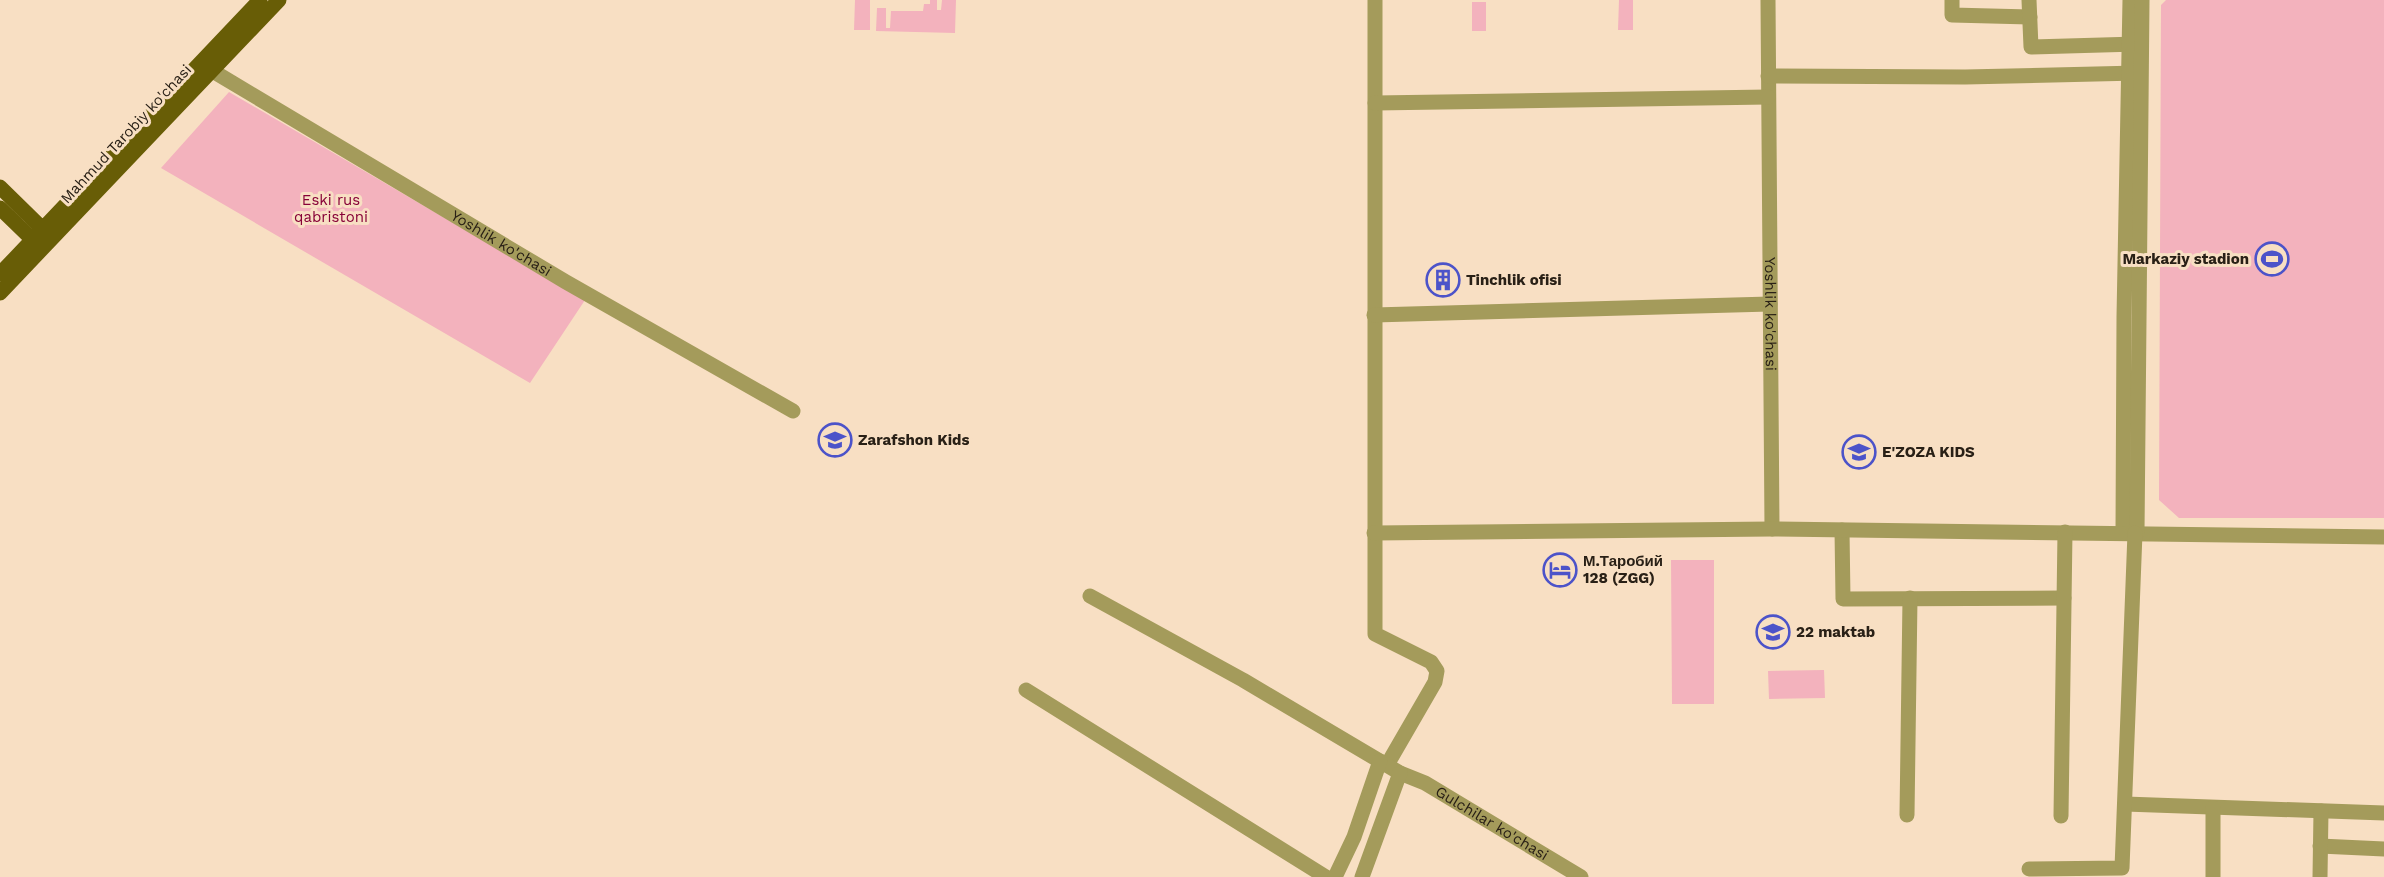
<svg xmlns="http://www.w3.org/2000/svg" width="2384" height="877" font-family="'Work Sans',sans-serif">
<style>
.green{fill:#f3b2bd}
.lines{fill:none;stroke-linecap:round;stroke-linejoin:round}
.minor{stroke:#a49b5b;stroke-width:15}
.major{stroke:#685d06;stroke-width:15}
.labels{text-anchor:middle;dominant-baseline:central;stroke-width:6;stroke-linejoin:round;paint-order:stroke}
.street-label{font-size:15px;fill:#292016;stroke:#f8dfc3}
.park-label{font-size:15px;fill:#870137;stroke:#f8dfc3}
.poi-label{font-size:15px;font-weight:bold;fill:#292016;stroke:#f8dfc3;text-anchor:start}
</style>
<rect width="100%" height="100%" fill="#f8dfc3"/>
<path class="green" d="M 855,0 L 870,0 L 870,30 L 854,30 Z
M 930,0 L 937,0 L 937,10 L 941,10 L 942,0 L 956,0 L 955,33 L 876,31 L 877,8 L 886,8 L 886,28 L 890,28 L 891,11 L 923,11 L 924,4 L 930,4 Z
M 1619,0 L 1633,0 L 1633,30 L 1618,30 Z
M 2166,0 L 2384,0 L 2384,518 L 2179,518 L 2159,500 L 2161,5 Z
M 1472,2 L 1486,2 L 1486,31 L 1472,31 Z
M 229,92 L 585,300 L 530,383 L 161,168 Z
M 1671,560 L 1714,560 L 1714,704 L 1672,704 Z
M 1824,670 L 1825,698 L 1769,699 L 1768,671 Z"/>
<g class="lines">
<g class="minor">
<path d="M 1375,0 L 1375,634 L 1431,662 L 1437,671 L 1435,682 L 1387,765"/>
<path id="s1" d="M 1768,0 L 1772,529"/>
<path d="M 1952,0 L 1952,15 L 2030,17"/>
<path d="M 2029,0 L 2031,47 L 2137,44"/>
<path id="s2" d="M 211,70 L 566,282 L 793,411"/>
<path d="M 1768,76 L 1965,77 L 2138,73"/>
<path d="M 1375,103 L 1768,97"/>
<path d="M 1374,315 L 1770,304"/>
<path d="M 1842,530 L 1843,599 L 2064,598"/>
<path d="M 2123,532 L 2124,317 L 2130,0"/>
<path d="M 1374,533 L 1772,529 L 2384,537"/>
<path d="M 2137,533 L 2142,0"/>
<path id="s3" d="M 1090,596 L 1243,680 L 1400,773 L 1425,783 L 1581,877"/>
<path d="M 1026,690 L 1326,877"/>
<path d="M 2125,804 L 2384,813"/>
<path d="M 1907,815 L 1910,598"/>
<path d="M 2061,816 L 2065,532"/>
<path d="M 2320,846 L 2384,849"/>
<path d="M 2029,869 L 2122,868 L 2135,533"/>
<path d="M 1335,877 L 1354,837 L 1380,761"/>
<path d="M 1362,877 L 1400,773"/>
<path d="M 2213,877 L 2213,808"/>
<path d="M 2320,877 L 2321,811"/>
</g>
<path class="major" d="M 0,187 L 50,236
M 0,208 L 39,246
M 0,274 L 260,0
M 0,293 L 279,0"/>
</g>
<defs>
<g id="stadium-ring" transform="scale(1.725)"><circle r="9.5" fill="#f8dfc3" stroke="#4c53c9" stroke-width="1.5"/><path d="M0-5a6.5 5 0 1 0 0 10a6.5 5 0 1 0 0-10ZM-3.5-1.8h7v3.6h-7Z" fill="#4c53c9"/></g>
<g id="building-ring" transform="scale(1.725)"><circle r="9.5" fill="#f8dfc3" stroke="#4c53c9" stroke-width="1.5"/><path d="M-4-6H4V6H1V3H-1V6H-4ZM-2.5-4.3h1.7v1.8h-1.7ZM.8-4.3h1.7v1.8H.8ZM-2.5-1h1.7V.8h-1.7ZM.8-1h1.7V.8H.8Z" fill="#4c53c9"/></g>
<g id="school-ring" transform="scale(1.725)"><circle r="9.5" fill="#f8dfc3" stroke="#4c53c9" stroke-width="1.5"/><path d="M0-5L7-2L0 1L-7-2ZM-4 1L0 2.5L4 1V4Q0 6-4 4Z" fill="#4c53c9"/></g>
<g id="hotel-ring" transform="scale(1.725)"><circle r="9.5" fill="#f8dfc3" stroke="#4c53c9" stroke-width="1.5"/><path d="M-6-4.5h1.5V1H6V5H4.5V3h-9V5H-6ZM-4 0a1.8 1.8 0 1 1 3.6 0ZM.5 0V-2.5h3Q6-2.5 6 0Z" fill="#4c53c9"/></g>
</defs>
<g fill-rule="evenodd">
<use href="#stadium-ring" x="2272" y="259"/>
<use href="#building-ring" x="1443" y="280"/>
<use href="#school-ring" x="835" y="440"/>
<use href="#school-ring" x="1859" y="452"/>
<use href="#hotel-ring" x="1560" y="570"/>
<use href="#school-ring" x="1773" y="632"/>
</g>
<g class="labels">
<g class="street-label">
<text transform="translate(126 134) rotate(-47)">Mahmud Tarobiy ko'chasi</text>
<text stroke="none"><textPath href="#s2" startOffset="338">Yoshlik ko'chasi</textPath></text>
<text stroke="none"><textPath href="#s1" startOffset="314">Yoshlik ko'chasi</textPath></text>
<text stroke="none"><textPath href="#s3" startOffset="462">Gulchilar ko'chasi</textPath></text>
</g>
<g class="park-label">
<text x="331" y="200">Eski rus<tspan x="331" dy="17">qabristoni</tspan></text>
</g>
<g class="poi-label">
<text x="2249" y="259" text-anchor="end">Markaziy stadion</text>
<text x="1466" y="280">Tinchlik ofisi</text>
<text x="858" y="440">Zarafshon Kids</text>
<text x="1882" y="452">E'ZOZA KIDS</text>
<text x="1583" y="561">М.Таробий<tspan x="1583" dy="17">128 (ZGG)</tspan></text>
<text x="1796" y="632">22 maktab</text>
</g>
</g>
</svg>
